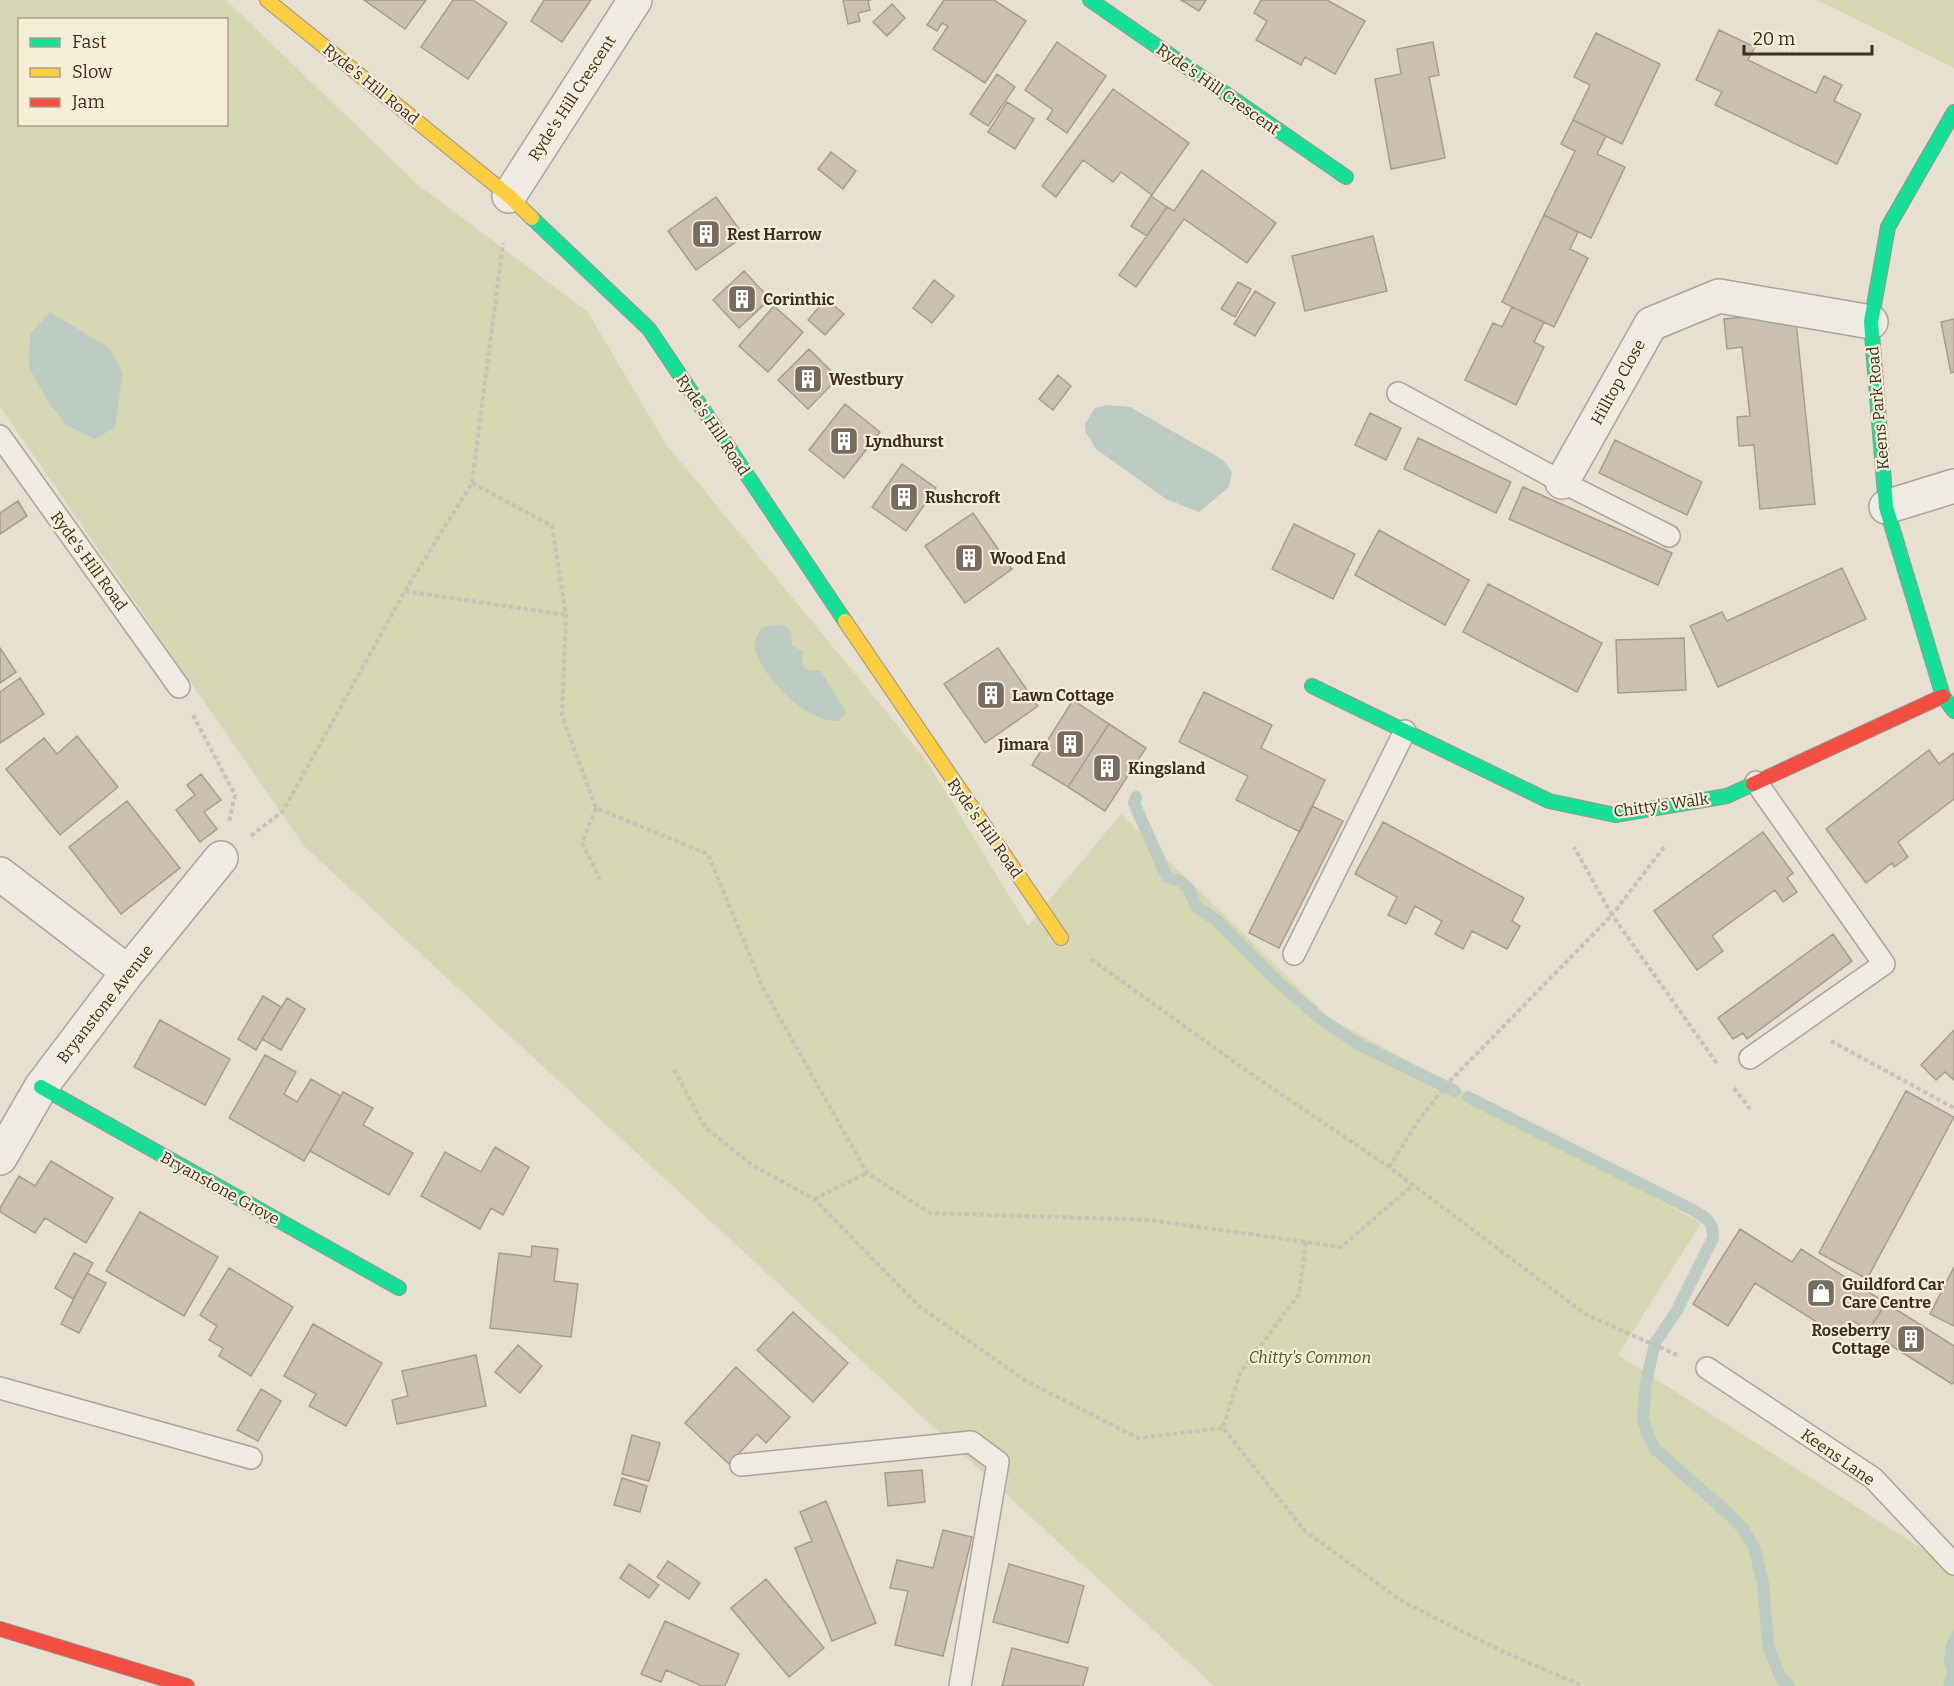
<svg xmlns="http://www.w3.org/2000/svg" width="1954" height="1686" font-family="Bitter,serif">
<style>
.green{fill:#d6d7b3;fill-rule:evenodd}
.water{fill:#bcccc2}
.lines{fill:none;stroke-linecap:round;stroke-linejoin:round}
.stream{stroke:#bcccc2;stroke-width:12}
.building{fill:#cbbfb2;stroke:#a89c90;stroke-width:1.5}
.lane-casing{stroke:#ada599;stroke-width:24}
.street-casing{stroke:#ada599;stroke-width:36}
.fast-casing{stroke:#9c958a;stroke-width:16}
.slow-casing{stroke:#9c958a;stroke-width:16}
.jam-casing{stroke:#9c958a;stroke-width:16}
.path{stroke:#c8c2b9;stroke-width:4;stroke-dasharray:4.5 3;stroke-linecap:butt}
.lane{stroke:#efebe3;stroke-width:21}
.street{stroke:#efebe3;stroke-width:33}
.fast{stroke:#16e098;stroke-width:14}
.slow{stroke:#ffcf43;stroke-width:14}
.jam{stroke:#f24e42;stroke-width:14}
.labels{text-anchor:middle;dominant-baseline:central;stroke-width:4.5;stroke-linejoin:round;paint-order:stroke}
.street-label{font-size:16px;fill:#3d2e20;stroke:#f7eed8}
.poi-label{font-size:16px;font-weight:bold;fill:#3d2e20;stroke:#f7eed8;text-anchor:start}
.park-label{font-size:16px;font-style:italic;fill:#4d5a26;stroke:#f7eed8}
</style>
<rect width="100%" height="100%" fill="#e7e0d1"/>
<path class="green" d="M 0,0 L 226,0 L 418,185 L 587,311 L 666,444 L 926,760 L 1028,926 L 1121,814 L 1328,1017 L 1701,1223 L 1618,1355 L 1954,1569 L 1954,1686 L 1214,1686 L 304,846 L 0,407 ZM 20,20 L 226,20 L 226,124 L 20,124 Z
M 1817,0 L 1954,0 L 1954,68 Z"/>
<path class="water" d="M 50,312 L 109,348 L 123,373 L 115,427 L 95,439 L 66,425 L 48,401 L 29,368 L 30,334 Z
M 1108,405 L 1130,407 L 1223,460 L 1232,472 L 1229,487 L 1199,512 L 1166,499 L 1096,449 L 1086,433 L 1085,424 L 1095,408 Z
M 782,624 L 791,632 L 792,646 L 803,651 L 802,663 L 806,669 L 812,671 L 820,670 L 846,712 L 838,721 C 807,722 765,680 756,652 C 753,642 757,634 762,627 Z
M 1954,1629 L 1954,1686 L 1943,1686 L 1947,1672 L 1944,1661 L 1946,1644 Z"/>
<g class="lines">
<path class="stream" d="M 1136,797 L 1134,803 L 1167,877 L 1180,881 L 1189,889 L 1196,906 L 1217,921 L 1279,983 L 1322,1020 L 1358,1044 L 1455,1091
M 1468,1097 L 1693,1210 C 1707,1219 1713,1220 1713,1238 L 1676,1312 L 1655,1343 L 1646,1382 L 1643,1419 L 1647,1433 L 1655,1449 L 1730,1515 L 1744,1530 L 1754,1547 L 1763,1583 L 1768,1646 L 1781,1678 L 1789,1686"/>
</g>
<path class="building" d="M 364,0 L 426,0 L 405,29 Z
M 453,0 L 473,0 L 507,23 L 468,79 L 421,47 Z
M 544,0 L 591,0 L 562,42 L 531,21 Z
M 843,0 L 871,0 L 868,1 L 870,10 L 858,13 L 860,21 L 848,24 Z
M 944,0 L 994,0 L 1026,21 L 985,83 L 933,49 L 948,26 L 942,23 L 937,31 L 927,25 Z
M 1181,0 L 1206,0 L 1199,11 Z
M 1261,0 L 1327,0 L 1365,21 L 1335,74 L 1305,57 L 1301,65 L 1256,40 L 1267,21 L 1254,13 Z
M 892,4 L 905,18 L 887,36 L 873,22 Z
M 1719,30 L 1755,47 L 1748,60 L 1816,93 L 1824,76 L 1842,85 L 1834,101 L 1861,114 L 1837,164 L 1715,105 L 1722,92 L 1696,80 Z
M 1596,33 L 1660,64 L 1622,144 L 1573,120 L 1590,85 L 1574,77 Z
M 1057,42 L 1106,76 L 1067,133 L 1047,119 L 1053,110 L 1025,90 Z
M 1433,42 L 1439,75 L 1429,77 L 1445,158 L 1391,169 L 1375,79 L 1401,74 L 1397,49 Z
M 997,74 L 1015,87 L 988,126 L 970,114 Z
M 1113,89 L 1189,143 L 1152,195 L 1121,172 L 1113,182 L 1083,160 L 1056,197 L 1042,186 Z
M 1007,102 L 1034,119 L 1015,149 L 988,132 Z
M 1573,120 L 1606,136 L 1597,154 L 1625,167 L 1591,238 L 1544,215 L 1575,151 L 1561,144 Z
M 831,152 L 856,171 L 843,189 L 818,169 Z
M 1202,170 L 1276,223 L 1247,263 L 1184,219 L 1136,287 L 1119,275 L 1167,207 L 1174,211 Z
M 1151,196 L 1167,207 L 1147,236 L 1131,226 Z
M 716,197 L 744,236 L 696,270 L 668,231 Z
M 1544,215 L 1578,232 L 1570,249 L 1588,258 L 1554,327 L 1502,302 Z
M 1373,236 L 1387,291 L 1305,311 L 1292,256 Z
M 744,271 L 770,299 L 739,328 L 713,300 Z
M 934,280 L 954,296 L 932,323 L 913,308 Z
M 1238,282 L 1251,289 L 1235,317 L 1221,309 Z
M 1255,291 L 1275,303 L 1255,336 L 1234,324 Z
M 826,299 L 844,314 L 825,335 L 808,320 Z
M 774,306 L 803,332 L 768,372 L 739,346 Z
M 1512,307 L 1544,322 L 1534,342 L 1544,347 L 1516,405 L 1465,380 L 1493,323 L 1502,327 Z
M 1795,312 L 1815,504 L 1760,509 L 1754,445 L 1739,446 L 1737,417 L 1750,416 L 1742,347 L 1727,349 L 1724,319 Z
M 1954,319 L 1954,372 L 1951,373 L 1941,322 Z
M 809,349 L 838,378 L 808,409 L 778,380 Z
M 1058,375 L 1071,386 L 1053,410 L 1039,399 Z
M 845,404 L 880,432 L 844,478 L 809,450 Z
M 1370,413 L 1401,428 L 1386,460 L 1355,445 Z
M 1418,438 L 1511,482 L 1496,513 L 1404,469 Z
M 1615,440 L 1702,482 L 1687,515 L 1599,473 Z
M 902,464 L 936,488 L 906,531 L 872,507 Z
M 1523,487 L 1672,553 L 1658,585 L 1509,519 Z
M 18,501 L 27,516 L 0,534 L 0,513 Z
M 973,513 L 1012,569 L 965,603 L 925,546 Z
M 1294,524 L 1355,554 L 1333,599 L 1272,569 Z
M 1379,530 L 1469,580 L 1445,625 L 1355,575 Z
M 1842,568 L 1866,619 L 1718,687 L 1690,626 L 1722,612 L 1727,621 Z
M 1488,584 L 1602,643 L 1577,692 L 1463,632 Z
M 1684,638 L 1686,690 L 1618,693 L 1616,640 Z
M 0,648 L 16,672 L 0,683 Z
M 998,648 L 1038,706 L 985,743 L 944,684 Z
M 20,678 L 44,714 L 0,743 L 0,692 Z
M 1204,692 L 1272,725 L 1261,748 L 1325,780 L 1300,832 L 1236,800 L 1248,776 L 1179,742 Z
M 1073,700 L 1109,724 L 1068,787 L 1032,765 Z
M 1109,724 L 1146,748 L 1105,811 L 1068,787 Z
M 77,736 L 118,787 L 60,835 L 6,769 L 44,738 L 57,754 Z
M 1929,750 L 1939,764 L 1954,753 L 1954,799 L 1898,842 L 1908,857 L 1894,867 L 1892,863 L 1866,883 L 1826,829 Z
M 201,774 L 221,800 L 204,812 L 217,829 L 200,842 L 176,810 L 195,795 L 187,785 Z
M 127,801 L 180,868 L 121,914 L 69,847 Z
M 1312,806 L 1343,821 L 1279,948 L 1249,933 Z
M 1383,822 L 1524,898 L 1512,921 L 1520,926 L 1507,949 L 1472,931 L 1463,949 L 1435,934 L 1442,921 L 1415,906 L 1406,924 L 1388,915 L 1397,897 L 1355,874 Z
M 1763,832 L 1793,873 L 1787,878 L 1797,892 L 1783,902 L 1775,890 L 1712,936 L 1723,951 L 1697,970 L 1654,911 Z
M 1833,934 L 1852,961 L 1747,1039 L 1743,1033 L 1733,1039 L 1718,1018 Z
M 263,996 L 281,1007 L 256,1050 L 238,1039 Z
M 287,998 L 305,1009 L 281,1050 L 262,1039 Z
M 160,1020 L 230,1059 L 205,1105 L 134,1067 Z
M 1954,1030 L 1954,1080 L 1945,1072 L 1936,1080 L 1921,1065 Z
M 265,1055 L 296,1072 L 284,1094 L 297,1102 L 311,1079 L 341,1096 L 304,1161 L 229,1118 Z
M 1906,1091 L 1954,1117 L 1867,1279 L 1819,1253 Z
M 343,1092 L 373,1108 L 363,1125 L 413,1153 L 389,1195 L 310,1151 Z
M 495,1147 L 529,1167 L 503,1215 L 491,1208 L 480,1229 L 421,1196 L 445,1152 L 481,1172 Z
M 51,1161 L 113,1198 L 86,1243 L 45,1218 L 35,1233 L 0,1212 L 0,1208 L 19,1176 L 35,1186 Z
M 140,1212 L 218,1257 L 184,1316 L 106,1271 Z
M 1740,1229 L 1792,1262 L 1801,1249 L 1886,1303 L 1868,1331 L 1853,1321 L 1842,1338 L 1755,1283 L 1728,1326 L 1693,1304 Z
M 532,1246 L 558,1249 L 554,1281 L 578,1284 L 571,1337 L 490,1328 L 499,1253 L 531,1257 Z
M 74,1253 L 93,1263 L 73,1299 L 55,1288 Z
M 1954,1267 L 1954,1326 L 1930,1314 Z
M 229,1268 L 293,1307 L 251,1376 L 219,1356 L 223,1348 L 209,1340 L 217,1326 L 200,1315 Z
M 87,1273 L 106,1283 L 79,1333 L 61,1324 Z
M 1886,1303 L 1954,1346 L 1954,1382 L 1952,1384 L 1868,1331 Z
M 793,1312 L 848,1363 L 813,1402 L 757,1350 Z
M 313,1324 L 382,1363 L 346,1426 L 309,1406 L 316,1394 L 284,1376 Z
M 518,1345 L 542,1366 L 520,1393 L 495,1372 Z
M 476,1355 L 486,1406 L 397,1424 L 392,1400 L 408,1396 L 402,1371 Z
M 736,1367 L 790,1417 L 766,1443 L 757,1434 L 729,1464 L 685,1423 Z
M 261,1389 L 281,1401 L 258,1441 L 237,1430 Z
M 632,1435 L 660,1443 L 649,1481 L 622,1474 Z
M 922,1470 L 925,1502 L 888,1506 L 885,1473 Z
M 622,1478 L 647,1486 L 640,1512 L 614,1505 Z
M 826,1501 L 876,1623 L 832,1641 L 795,1548 L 812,1541 L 800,1512 Z
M 943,1530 L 972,1537 L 943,1656 L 895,1645 L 908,1591 L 890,1588 L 897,1560 L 933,1568 Z
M 668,1561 L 700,1583 L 689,1599 L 657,1577 Z
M 629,1564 L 659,1585 L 649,1598 L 620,1578 Z
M 1009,1564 L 1084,1586 L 1068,1643 L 993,1622 Z
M 766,1579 L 824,1648 L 789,1677 L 731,1608 Z
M 665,1621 L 739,1654 L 725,1686 L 702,1686 L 666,1670 L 661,1682 L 641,1674 Z
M 1012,1648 L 1088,1668 L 1083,1686 L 1002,1686 Z"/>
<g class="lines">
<g class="lane-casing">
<path id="lane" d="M 1398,393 L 1562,482 L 1669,536
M 0,436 L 179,687
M 1294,954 L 1405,731
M 1750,1058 L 1884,964 L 1756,782
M 1707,1368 L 1873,1478 L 1954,1564
M 0,1388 L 251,1458
M 741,1465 L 971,1442 L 998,1462 L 960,1686"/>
</g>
<g class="street-casing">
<path id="street" d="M 509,196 L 635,0
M 1562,482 L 1651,324 L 1719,296 L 1871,322
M 1886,507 L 1954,486
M 0,874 L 128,972
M 0,1158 L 41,1087 L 128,972 L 221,858"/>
</g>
<g class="fast-casing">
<path id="fast" d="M 1090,0 L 1346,177
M 1954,112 L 1888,227 L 1871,322 L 1886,507 L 1943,696 L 1954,711
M 532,218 L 649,329 L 845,621
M 1312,686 L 1549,801 L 1615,815 L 1727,796 L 1753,784
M 41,1087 L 399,1288"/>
</g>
<g class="slow-casing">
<path id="slow" d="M 267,0 L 509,196 L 532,218
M 845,621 L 1061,938"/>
</g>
<g class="jam-casing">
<path id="jam" d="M 1753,784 L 1943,696
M 0,1629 L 187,1686"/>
</g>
<path class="path" d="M 472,483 L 552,526 L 566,615 L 562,716 L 596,808 L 708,854 L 763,988 L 867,1173 L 930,1213 L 1150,1220 L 1341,1247 L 1413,1185
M 405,591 L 566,615
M 193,715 L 235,795 L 229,822
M 596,808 L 582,843 L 600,879
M 251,836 L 283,811 L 405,591 L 472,483 L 503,243
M 1664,847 L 1612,915 L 1718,1065
M 1091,959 L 1244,1069 L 1389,1167 L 1585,1314 L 1677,1355
M 1831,1041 L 1954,1108
M 674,1070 L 705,1127 L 749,1163 L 814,1199 L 920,1307 L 1026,1381 L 1138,1438 L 1223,1428
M 1734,1088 L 1750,1109
M 1389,1167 L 1420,1118 L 1451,1080 L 1612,915 L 1574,847
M 814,1199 L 867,1173
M 1306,1242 L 1299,1294 L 1240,1373 L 1223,1428 L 1305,1531 L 1403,1602 L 1506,1653 L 1583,1686"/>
<use href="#lane" class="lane"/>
<use href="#street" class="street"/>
<use href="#fast" class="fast"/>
<use href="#slow" class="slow"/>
<use href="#jam" class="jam"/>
</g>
<defs>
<g id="building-square" transform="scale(1.5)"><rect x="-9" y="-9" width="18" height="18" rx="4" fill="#786c5e" stroke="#f7eed8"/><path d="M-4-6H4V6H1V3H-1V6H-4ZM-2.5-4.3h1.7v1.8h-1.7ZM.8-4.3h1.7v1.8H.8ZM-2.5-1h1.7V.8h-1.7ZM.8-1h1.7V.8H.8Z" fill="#fff"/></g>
<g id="shop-square" transform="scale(1.5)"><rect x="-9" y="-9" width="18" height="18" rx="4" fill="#786c5e" stroke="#f7eed8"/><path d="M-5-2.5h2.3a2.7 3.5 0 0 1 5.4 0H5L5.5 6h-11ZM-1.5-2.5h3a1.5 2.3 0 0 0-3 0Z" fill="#fff"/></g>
</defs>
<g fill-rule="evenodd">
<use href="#building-square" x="706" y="234"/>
<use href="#building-square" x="742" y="299"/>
<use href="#building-square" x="808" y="379"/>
<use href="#building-square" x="844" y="441"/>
<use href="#building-square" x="904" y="497"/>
<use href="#building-square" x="969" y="558"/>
<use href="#building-square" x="991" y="695"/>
<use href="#building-square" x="1070" y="744"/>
<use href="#building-square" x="1107" y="768"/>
<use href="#shop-square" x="1821" y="1293"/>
<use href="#building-square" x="1911" y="1339"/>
</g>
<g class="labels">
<g class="street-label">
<text transform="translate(371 84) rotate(39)">Ryde's Hill Road</text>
<text transform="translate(1218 89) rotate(35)">Ryde's Hill Crescent</text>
<text transform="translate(572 98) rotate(-57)">Ryde's Hill Crescent</text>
<text transform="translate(1618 382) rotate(-61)">Hilltop Close</text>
<text transform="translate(1878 408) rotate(-95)">Keens Park Road</text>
<text transform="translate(713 425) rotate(56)">Ryde's Hill Road</text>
<text transform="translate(89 561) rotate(54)">Ryde's Hill Road</text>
<text transform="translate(1661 805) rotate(-8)">Chitty's Walk</text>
<text transform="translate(985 828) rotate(55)">Ryde's Hill Road</text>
<text transform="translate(105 1004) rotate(-52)">Bryanstone Avenue</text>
<text transform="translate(220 1188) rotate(29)">Bryanstone Grove</text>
<text transform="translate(1838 1457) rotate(35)">Keens Lane</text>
</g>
<g class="poi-label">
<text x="727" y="234">Rest Harrow</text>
<text x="763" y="299">Corinthic</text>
<text x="829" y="379">Westbury</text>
<text x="865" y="441">Lyndhurst</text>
<text x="925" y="497">Rushcroft</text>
<text x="990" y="558">Wood End</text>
<text x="1012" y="695">Lawn Cottage</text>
<text x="1049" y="744" text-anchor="end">Jimara</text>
<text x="1128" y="768">Kingsland</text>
<text x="1842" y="1284">Guildford Car<tspan x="1842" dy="18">Care Centre</tspan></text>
<text x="1890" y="1330" text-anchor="end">Roseberry<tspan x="1890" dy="18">Cottage</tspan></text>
</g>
<g class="park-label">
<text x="1310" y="1357">Chitty's Common</text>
</g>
</g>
<rect x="18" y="18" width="210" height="108" fill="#f7eed8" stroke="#ada18e" stroke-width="1.5"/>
<rect x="30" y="38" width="30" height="9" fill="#16e098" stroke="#ada18e" stroke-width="1.5"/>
<text x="72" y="48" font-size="18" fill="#3d2e20">Fast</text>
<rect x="30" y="68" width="30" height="9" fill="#ffcf43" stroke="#ada18e" stroke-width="1.5"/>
<text x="72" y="78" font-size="18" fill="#3d2e20">Slow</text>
<rect x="30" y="98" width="30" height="9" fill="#f24e42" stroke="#ada18e" stroke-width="1.5"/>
<text x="72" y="108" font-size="18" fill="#3d2e20">Jam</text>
<path d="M1744 45v9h128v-9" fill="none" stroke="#3d2e20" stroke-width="3"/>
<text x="1753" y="45" font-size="18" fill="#3d2e20" stroke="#f7eed8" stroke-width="4.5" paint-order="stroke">20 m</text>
</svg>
